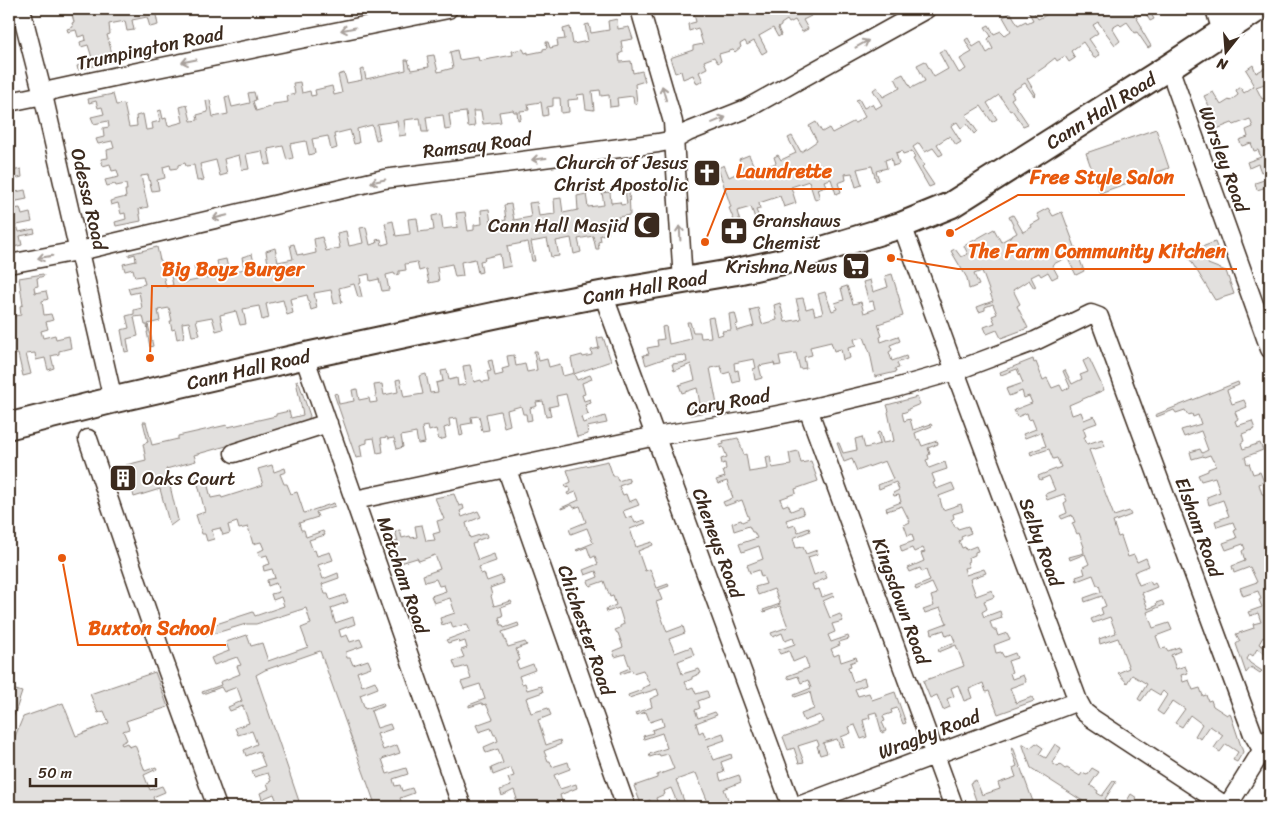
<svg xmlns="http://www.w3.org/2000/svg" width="1279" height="816" font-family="Sriracha,sans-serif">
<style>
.green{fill:#e2e0de;stroke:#8e857e}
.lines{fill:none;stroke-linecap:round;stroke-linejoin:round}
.street-casing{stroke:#3b2a1e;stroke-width:21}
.secondary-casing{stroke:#3b2a1e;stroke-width:29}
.street{stroke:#fff;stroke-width:18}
.secondary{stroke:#fff;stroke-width:25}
.oneway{stroke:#a79f9a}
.labels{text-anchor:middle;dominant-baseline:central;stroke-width:4;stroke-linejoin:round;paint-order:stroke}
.street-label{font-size:19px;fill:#3b2a1e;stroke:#fff}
.poi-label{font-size:19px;fill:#3b2a1e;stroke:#fff;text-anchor:end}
.leader{fill:none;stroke:#e8590c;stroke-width:2}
.callout-dot{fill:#e8590c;stroke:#fff;stroke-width:2}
.callout-label{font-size:20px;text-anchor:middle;font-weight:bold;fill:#e8590c;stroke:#fff;stroke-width:4;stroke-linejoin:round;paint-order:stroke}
</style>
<rect width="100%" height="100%" fill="#fff"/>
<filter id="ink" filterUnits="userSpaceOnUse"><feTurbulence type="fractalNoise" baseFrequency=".02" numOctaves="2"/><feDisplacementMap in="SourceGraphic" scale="10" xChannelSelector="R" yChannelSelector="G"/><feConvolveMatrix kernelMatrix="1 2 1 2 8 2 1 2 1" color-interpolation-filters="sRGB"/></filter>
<g filter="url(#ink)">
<path class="green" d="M 77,9 L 157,9 L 155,10 L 158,25 L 150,27 L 147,17 L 132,20 L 134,30 L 127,31 L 125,21 L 109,24 L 110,34 L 107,35 L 114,61 L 78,70 L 77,66 L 93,61 L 88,45 L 81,47 L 80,42 L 86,40 L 85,35 L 78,37 L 76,30 L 68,32 L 67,29 L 73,27 L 72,23 L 74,22 L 72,15 L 78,13 Z
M 699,9 L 807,9 L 811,16 L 803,20 L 808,29 L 802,32 L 795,20 L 789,23 L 787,20 L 781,24 L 781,26 L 778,28 L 781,35 L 778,37 L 773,28 L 759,36 L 767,51 L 762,54 L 754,41 L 747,45 L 745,41 L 740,44 L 741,47 L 735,52 L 733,50 L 719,54 L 721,61 L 718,63 L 714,57 L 704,61 L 707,68 L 699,72 L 703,81 L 697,84 L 693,75 L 683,79 L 681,71 L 675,73 L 670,58 L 693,50 L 693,46 L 703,44 L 698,28 L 689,31 L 688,24 L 696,22 L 694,14 L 700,12 Z
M 1027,9 L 1032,9 L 1038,19 L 1048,14 L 1045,9 L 1149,9 L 1149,10 L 1154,19 L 1150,21 L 1145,12 L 1136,17 L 1142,27 L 1141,29 L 1151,46 L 1148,48 L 1137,32 L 1135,33 L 1127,22 L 1121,26 L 1119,24 L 1112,28 L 1120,41 L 1115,45 L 1098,22 L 1093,25 L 1098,33 L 1089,39 L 1100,55 L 1094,58 L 1083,42 L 1071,51 L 1075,58 L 1069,62 L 1065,56 L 1057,61 L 1055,58 L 1046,65 L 1046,66 L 1027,79 L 1036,94 L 1034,96 L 1025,83 L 1011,92 L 1014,97 L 1011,99 L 1028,124 L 1023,126 L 1012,110 L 1010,111 L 999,95 L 987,103 L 997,119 L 992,122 L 981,106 L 966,115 L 977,131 L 974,134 L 967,124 L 961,128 L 957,122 L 951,126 L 961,142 L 956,145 L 950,136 L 937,144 L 943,154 L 939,156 L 933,148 L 925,152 L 919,143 L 913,147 L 924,165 L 922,167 L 934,185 L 929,187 L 913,159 L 915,158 L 912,151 L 903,154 L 902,151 L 896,153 L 899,164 L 893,166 L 891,158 L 885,160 L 887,168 L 876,171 L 879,180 L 876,181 L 872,166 L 857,169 L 862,185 L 856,187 L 852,173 L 845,174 L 846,180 L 838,183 L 841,192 L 836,194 L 831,179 L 824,181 L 826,186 L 817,189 L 820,198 L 815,200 L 809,181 L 791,187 L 796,203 L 784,207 L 780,196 L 759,203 L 760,209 L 756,210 L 759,217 L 755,218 L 751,207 L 737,211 L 740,222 L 735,223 L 729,208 L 731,207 L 718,168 L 724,165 L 729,177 L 744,170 L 739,159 L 749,155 L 756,171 L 776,163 L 774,157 L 778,155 L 781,160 L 796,153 L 788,138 L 792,136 L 801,152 L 817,141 L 809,126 L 816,122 L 822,132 L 829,128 L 832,133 L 853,122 L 855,123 L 865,117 L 856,100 L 859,99 L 864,108 L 872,104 L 875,109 L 882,105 L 873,90 L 877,87 L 883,97 L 900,88 L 895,78 L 903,74 L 911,88 L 925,81 L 917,65 L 925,61 L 934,77 L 948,69 L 939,52 L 945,49 L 959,73 L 966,69 L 960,59 L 972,52 L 965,40 L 968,38 L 973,47 L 981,42 L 987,53 L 993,49 L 988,39 L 991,36 L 985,27 L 989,25 L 994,34 L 1001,31 L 1005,35 L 1011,31 L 1003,17 L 1011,13 L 1018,25 L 1026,21 L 1027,23 L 1033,20 Z
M 617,19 L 618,29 L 629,27 L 633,39 L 621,41 L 623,52 L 619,54 L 620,62 L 631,61 L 633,73 L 642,71 L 645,81 L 635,84 L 637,103 L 634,104 L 633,96 L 617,98 L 618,106 L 610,107 L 609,95 L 601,96 L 600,90 L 592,91 L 594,110 L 586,109 L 584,94 L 577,95 L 578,99 L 568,100 L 569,112 L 561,113 L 560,98 L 553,98 L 553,106 L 547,107 L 548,115 L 543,116 L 541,102 L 528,104 L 529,110 L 520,111 L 521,119 L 518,120 L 517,112 L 514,112 L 513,110 L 499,112 L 501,122 L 483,124 L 481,111 L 473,111 L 475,126 L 468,127 L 466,112 L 449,114 L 451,129 L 445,130 L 443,115 L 426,117 L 428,132 L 422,132 L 420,118 L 404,120 L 406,135 L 399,136 L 397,121 L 377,124 L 380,139 L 376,140 L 372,125 L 357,129 L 359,143 L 354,144 L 350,130 L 334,134 L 337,148 L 331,150 L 328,136 L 312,139 L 315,153 L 309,155 L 306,141 L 290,144 L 293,158 L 287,160 L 283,146 L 268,149 L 271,164 L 265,165 L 262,151 L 246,154 L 249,169 L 242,170 L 239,155 L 224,159 L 227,174 L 220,176 L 216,160 L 200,164 L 204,180 L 197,181 L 194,165 L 186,166 L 185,163 L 178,165 L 178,168 L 171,169 L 170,165 L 163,167 L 165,178 L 157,180 L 159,190 L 152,191 L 148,175 L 141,176 L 148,207 L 139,209 L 141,221 L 116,226 L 115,222 L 126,219 L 125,213 L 121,214 L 118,203 L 111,205 L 110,201 L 126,197 L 125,190 L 127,190 L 126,184 L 116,186 L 115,184 L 107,186 L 105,180 L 119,177 L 117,170 L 112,171 L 110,164 L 103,166 L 101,159 L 108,158 L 107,150 L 114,148 L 112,141 L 98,144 L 96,139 L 104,137 L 103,128 L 109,127 L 108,121 L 94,124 L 91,117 L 104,114 L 102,107 L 98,108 L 96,101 L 89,103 L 88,99 L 113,94 L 116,105 L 124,104 L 129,127 L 137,126 L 136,116 L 143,114 L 146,130 L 153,129 L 152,123 L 160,121 L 158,111 L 161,110 L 163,119 L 166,118 L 168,126 L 183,122 L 180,107 L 187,105 L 191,121 L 198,120 L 197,115 L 208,112 L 206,101 L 210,100 L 213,117 L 228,114 L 225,97 L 229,96 L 232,107 L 250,103 L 248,93 L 254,92 L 256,100 L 253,101 L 256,111 L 273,106 L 273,104 L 288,102 L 287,96 L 295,94 L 293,83 L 300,82 L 302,93 L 310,91 L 311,96 L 316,95 L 315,90 L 332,86 L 334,95 L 342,93 L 338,75 L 344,73 L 347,83 L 362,80 L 360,70 L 364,69 L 366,79 L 406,70 L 405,60 L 408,60 L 411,70 L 429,67 L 427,56 L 434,55 L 438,72 L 453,68 L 450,52 L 457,50 L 459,60 L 478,57 L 479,61 L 513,55 L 512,51 L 523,49 L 525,53 L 528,52 L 528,54 L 543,51 L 543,49 L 547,48 L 546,42 L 548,42 L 550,48 L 558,46 L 557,40 L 565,39 L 563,29 L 570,27 L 573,44 L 588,41 L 585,25 L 589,24 L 591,33 L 609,30 L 608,21 Z
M 1253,65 L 1256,73 L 1270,65 L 1270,82 L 1256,87 L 1262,99 L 1270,96 L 1269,99 L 1270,102 L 1270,186 L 1257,190 L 1255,183 L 1270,178 L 1267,170 L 1261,172 L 1258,164 L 1249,168 L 1247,162 L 1261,157 L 1258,150 L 1254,151 L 1251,143 L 1242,146 L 1239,140 L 1248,137 L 1246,130 L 1253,127 L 1250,119 L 1234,125 L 1232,123 L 1209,132 L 1204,118 L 1213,114 L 1204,96 L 1213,92 L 1221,105 L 1229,100 L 1230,101 L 1238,95 L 1236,90 L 1240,87 L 1244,93 L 1254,86 L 1250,79 L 1251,78 L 1246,70 Z
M 1156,129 L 1169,168 L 1100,193 L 1086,153 Z
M 9,165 L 10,165 L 12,171 L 21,169 L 22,177 L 14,179 L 15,186 L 10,187 L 11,193 L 25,190 L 27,199 L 12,202 L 13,209 L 20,208 L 22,215 L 30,213 L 32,222 L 17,225 L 19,232 L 34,229 L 35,233 L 20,236 L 22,245 L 9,248 Z
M 629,189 L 630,215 L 618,217 L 620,226 L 608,228 L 608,234 L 600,235 L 601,241 L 598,242 L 599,249 L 596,249 L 593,236 L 578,239 L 581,252 L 574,254 L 571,238 L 556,241 L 559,256 L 551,257 L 547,239 L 531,242 L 535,261 L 532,261 L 528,242 L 507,246 L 511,266 L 502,268 L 500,254 L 484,258 L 485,260 L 480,261 L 482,272 L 478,273 L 475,259 L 461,262 L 463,276 L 455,277 L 452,264 L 437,267 L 439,281 L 429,283 L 426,269 L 419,271 L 417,262 L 405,264 L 406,270 L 399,271 L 399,274 L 395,275 L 394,273 L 386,275 L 389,290 L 382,291 L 379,279 L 370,281 L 369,274 L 360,276 L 361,283 L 359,284 L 362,297 L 358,297 L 354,284 L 339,288 L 342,302 L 334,304 L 331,290 L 314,293 L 317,308 L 311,310 L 307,295 L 290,299 L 293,313 L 287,315 L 283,300 L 266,304 L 269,318 L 262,320 L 259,306 L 243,309 L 246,324 L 240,325 L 236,311 L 220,315 L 223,329 L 216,331 L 212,317 L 196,320 L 200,335 L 192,336 L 189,322 L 182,323 L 184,337 L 177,339 L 175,329 L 172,330 L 170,321 L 172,321 L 169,308 L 158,310 L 160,321 L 148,324 L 153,346 L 150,347 L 147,332 L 148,332 L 147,325 L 145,325 L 143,316 L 134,317 L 138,336 L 127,339 L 129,351 L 125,352 L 121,330 L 129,328 L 126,316 L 134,314 L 134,310 L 142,308 L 139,292 L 130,294 L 128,288 L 145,284 L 143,276 L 135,277 L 133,269 L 125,271 L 123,264 L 136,261 L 135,254 L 129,256 L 129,254 L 157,247 L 166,287 L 173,285 L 170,272 L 179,270 L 182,283 L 197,280 L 194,266 L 202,264 L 206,278 L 220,275 L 217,261 L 226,259 L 229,273 L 244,269 L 242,257 L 252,254 L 255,267 L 268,264 L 266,251 L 275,248 L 278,262 L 293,259 L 290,245 L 294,244 L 297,255 L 302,254 L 303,256 L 316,253 L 314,239 L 322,237 L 326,251 L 340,248 L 337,233 L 346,231 L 349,246 L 363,243 L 360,228 L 366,227 L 370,245 L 377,243 L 376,240 L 381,239 L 382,245 L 389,243 L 385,223 L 393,221 L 396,236 L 410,234 L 408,219 L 417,218 L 419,232 L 434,230 L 432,216 L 441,214 L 443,229 L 458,227 L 456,213 L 465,212 L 468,231 L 474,230 L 474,225 L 482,224 L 481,210 L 489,209 L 491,223 L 506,220 L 504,205 L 511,204 L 514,220 L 531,217 L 529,203 L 537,202 L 539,216 L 555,214 L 554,199 L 561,198 L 563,213 L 578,210 L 577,196 L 586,194 L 588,207 L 604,205 L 602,193 L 610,192 L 611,203 L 620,202 L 621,205 L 627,204 L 625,190 Z
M 1048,208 L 1053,216 L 1062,212 L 1084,271 L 1076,275 L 1067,257 L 1052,265 L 1058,276 L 1052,279 L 1048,272 L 1041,276 L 1039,273 L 1031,277 L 1036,287 L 1034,288 L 1029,280 L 1013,290 L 1020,304 L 1017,306 L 1028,328 L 1001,338 L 997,330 L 987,334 L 984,327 L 995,323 L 992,316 L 997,314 L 993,304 L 985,307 L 985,310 L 979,312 L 977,307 L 993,301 L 982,271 L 974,274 L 979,285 L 969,289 L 967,278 L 951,251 L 955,249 L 961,257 L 968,254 L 964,246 L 994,229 L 1001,242 L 1017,233 L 1009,217 L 1013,215 L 1023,232 L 1032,227 L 1031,225 L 1040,220 L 1037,214 Z
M 1215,242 L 1218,250 L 1211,253 L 1208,264 L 1226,271 L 1234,294 L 1215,300 L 1186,253 Z
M 43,274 L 44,276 L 37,278 L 38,286 L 34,287 L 35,293 L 46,291 L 48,299 L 42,301 L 44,315 L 51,314 L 53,320 L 46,322 L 48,329 L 41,331 L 43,338 L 55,335 L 56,339 L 69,336 L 71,348 L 59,351 L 59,354 L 51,356 L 54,368 L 48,370 L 45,358 L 36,360 L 35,353 L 26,354 L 31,374 L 23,376 L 18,354 L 9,355 L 10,320 L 14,319 L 14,316 L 21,315 L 20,306 L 23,305 L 19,278 Z
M 892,274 L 900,301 L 899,301 L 903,316 L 878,324 L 882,336 L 880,337 L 881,342 L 898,336 L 900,341 L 890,345 L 892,350 L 889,352 L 892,361 L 906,356 L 907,359 L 897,363 L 899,368 L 895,369 L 896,372 L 875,377 L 870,353 L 864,337 L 854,339 L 856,346 L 848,348 L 850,358 L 843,360 L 841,349 L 834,351 L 831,342 L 810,347 L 812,355 L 804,357 L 806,368 L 800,369 L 796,353 L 779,356 L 781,365 L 775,366 L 774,363 L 759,366 L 762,378 L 755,380 L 753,369 L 756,368 L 754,359 L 734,363 L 735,371 L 738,370 L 740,381 L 733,383 L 730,372 L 723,374 L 721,366 L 710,368 L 718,410 L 690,415 L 688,408 L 700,404 L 697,388 L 682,393 L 679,385 L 695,380 L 691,364 L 674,371 L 672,364 L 687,362 L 686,356 L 684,356 L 683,355 L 669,357 L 646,365 L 643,355 L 649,354 L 647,348 L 658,346 L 657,340 L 664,339 L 662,327 L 666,326 L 669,344 L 691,339 L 687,322 L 690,322 L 693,332 L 700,332 L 701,338 L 711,337 L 708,318 L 713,317 L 717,336 L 723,334 L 722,331 L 731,330 L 729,314 L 735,313 L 738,324 L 735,325 L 737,331 L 754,326 L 750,310 L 758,308 L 762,324 L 777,320 L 774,305 L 780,303 L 785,322 L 801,319 L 796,299 L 803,298 L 806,309 L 813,307 L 815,315 L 823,313 L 818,294 L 825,292 L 832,311 L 837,309 L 835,303 L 844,300 L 841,288 L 847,286 L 853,304 L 861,302 L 864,313 L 875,309 L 873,301 L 869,302 L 863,282 L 870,280 L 873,292 L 888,287 L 885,276 Z
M 603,337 L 611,361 L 574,374 L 577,380 L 590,375 L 592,379 L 582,383 L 585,394 L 582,395 L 584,401 L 590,399 L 591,403 L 585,405 L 588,414 L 589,414 L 581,417 L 583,423 L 605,416 L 607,423 L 587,427 L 588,434 L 577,437 L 566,394 L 556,396 L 558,405 L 549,407 L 551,416 L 546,417 L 543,401 L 536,402 L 537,406 L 530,408 L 532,420 L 527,421 L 526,414 L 523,414 L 521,406 L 507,410 L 510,425 L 504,427 L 500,411 L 486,414 L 489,430 L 482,431 L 479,416 L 471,417 L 472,423 L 461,425 L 463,435 L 460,436 L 457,418 L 449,419 L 450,426 L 444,428 L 446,438 L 439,440 L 436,429 L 429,431 L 428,426 L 422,427 L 425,443 L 418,444 L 416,433 L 401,436 L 403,447 L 397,449 L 394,438 L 388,439 L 387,437 L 381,438 L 383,452 L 377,453 L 374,438 L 367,439 L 367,443 L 360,445 L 362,457 L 356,458 L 334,394 L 337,393 L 339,404 L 354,401 L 352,390 L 357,389 L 359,400 L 369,398 L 370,403 L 377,402 L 374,385 L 382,384 L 384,395 L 398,392 L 396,380 L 400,379 L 404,397 L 423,394 L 419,376 L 426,374 L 430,393 L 438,392 L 436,383 L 443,381 L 441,371 L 447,370 L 449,380 L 457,378 L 458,386 L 466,384 L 463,366 L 470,365 L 474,382 L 481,380 L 482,382 L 489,381 L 487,372 L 491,371 L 488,361 L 492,360 L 495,376 L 503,374 L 502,369 L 509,367 L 507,356 L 514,355 L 516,366 L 525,364 L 527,372 L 537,370 L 534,351 L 537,351 L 539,361 L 547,359 L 549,367 L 560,364 L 563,376 L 574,373 L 571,358 L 582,355 L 583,357 L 592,355 L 591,350 L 599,348 L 597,338 Z
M 1089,358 L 1104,390 L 1069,405 L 1072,415 L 1081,412 L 1084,420 L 1094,416 L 1097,423 L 1083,428 L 1086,436 L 1084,437 L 1087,444 L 1102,439 L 1105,446 L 1095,449 L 1094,448 L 1089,450 L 1114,516 L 1129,511 L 1131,515 L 1113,522 L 1118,537 L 1121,536 L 1128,557 L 1134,555 L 1137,562 L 1146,558 L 1149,566 L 1134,572 L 1139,585 L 1150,581 L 1152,585 L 1155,583 L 1157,587 L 1142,593 L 1148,609 L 1157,605 L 1156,603 L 1162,601 L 1164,605 L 1147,612 L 1153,628 L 1169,623 L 1172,630 L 1156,636 L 1161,649 L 1166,648 L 1168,651 L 1179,647 L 1180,651 L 1171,655 L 1176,669 L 1185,666 L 1188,673 L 1181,675 L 1183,682 L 1189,680 L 1193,690 L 1200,688 L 1203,696 L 1206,695 L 1208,701 L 1211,700 L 1213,706 L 1227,715 L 1230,713 L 1243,752 L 1237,762 L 1233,760 L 1238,752 L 1226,744 L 1220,752 L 1214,748 L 1223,735 L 1210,726 L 1201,739 L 1195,736 L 1202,724 L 1190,715 L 1182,727 L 1175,723 L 1185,709 L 1173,701 L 1163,715 L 1157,711 L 1167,695 L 1163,691 L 1160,695 L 1150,689 L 1141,701 L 1138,699 L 1147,684 L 1132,675 L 1127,683 L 1118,673 L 1129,668 L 1118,638 L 1100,644 L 1099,639 L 1116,633 L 1110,617 L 1093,623 L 1091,619 L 1103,614 L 1101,608 L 1106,606 L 1102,596 L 1085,602 L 1084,598 L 1101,592 L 1099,585 L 1097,585 L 1093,575 L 1077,581 L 1076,577 L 1085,574 L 1083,567 L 1089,564 L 1085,554 L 1070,560 L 1069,557 L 1084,553 L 1083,548 L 1084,547 L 1079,533 L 1077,534 L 1072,523 L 1075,522 L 1072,515 L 1062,519 L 1060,516 L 1067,513 L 1064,503 L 1067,501 L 1064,494 L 1047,500 L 1045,494 L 1055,490 L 1049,476 L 1040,480 L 1038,476 L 1061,467 L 1057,458 L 1053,459 L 1049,449 L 1031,455 L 1030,452 L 1046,446 L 1041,432 L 1025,438 L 1023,434 L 1036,429 L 1032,419 L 1029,420 L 1027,413 L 1017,417 L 1014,410 L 1032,403 L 1029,396 L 1024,398 L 1022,391 L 1009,396 L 1006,389 L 1023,383 L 1017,369 L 1001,375 L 1000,372 L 1033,359 L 1034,363 L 1036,362 L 1043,380 L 1047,378 L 1052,388 L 1060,385 L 1063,391 L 1070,387 L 1063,371 L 1065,370 L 1072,384 L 1082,379 L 1080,375 L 1088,372 L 1083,361 Z
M 298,380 L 310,416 L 307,422 L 302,425 L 194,455 L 196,461 L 166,469 L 178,520 L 170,526 L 160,489 L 134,497 L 126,465 L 146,460 L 143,444 L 148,442 L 143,422 L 146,422 L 152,445 L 178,439 L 178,436 L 227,425 L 228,427 L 276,416 L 276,414 L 289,411 L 291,418 L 303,415 L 296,381 Z
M 1238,382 L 1239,385 L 1227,390 L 1232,404 L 1244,400 L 1247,407 L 1235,412 L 1238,419 L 1235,421 L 1237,426 L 1252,421 L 1255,429 L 1242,434 L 1244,441 L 1241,443 L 1243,449 L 1260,443 L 1263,450 L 1245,457 L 1247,464 L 1249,463 L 1253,474 L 1260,472 L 1264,482 L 1259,484 L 1262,494 L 1264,494 L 1270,511 L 1270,637 L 1268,640 L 1263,637 L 1259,644 L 1270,651 L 1270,657 L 1257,649 L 1253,656 L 1250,654 L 1247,659 L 1250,663 L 1262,671 L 1260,673 L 1251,667 L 1246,673 L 1236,644 L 1240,641 L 1236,634 L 1254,628 L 1253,624 L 1261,622 L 1258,613 L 1250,616 L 1248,612 L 1262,607 L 1259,600 L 1261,599 L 1258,591 L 1243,596 L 1240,588 L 1257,582 L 1250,567 L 1234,573 L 1232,566 L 1245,561 L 1242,551 L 1245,549 L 1243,544 L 1226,550 L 1223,543 L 1237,538 L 1234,531 L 1236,530 L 1233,522 L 1217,527 L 1215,521 L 1229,516 L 1223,500 L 1209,505 L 1207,497 L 1220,492 L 1215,477 L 1201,481 L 1198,475 L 1208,471 L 1208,469 L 1216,466 L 1214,460 L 1213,461 L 1210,455 L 1204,457 L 1203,456 L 1192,459 L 1190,452 L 1200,449 L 1202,453 L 1208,450 L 1201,431 L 1184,437 L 1181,430 L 1201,424 L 1198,415 L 1193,417 L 1192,414 L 1188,415 L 1185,410 L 1176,413 L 1174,410 L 1156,417 L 1155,415 Z
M 917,397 L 920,404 L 908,409 L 908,411 L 902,413 L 904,421 L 910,419 L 913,430 L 931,424 L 932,426 L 915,433 L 917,440 L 919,439 L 922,446 L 937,441 L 938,444 L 928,448 L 930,454 L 928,455 L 929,459 L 926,460 L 929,468 L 945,462 L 947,469 L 932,474 L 935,482 L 933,483 L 936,489 L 952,483 L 955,490 L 939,496 L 943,510 L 961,504 L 963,511 L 953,514 L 954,518 L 951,520 L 955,527 L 957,527 L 958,529 L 968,526 L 971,533 L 961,537 L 962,539 L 959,541 L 962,548 L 965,547 L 966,550 L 976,546 L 978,551 L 975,552 L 975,555 L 968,558 L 969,561 L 967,562 L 969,567 L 964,568 L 966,575 L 984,569 L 986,573 L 970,579 L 976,596 L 992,590 L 994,597 L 984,601 L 987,609 L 982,612 L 984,617 L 1000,611 L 1002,618 L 990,622 L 993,630 L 996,630 L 998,636 L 1007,633 L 1010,639 L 994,645 L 996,653 L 1001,652 L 1004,657 L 1015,653 L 1017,658 L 1008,661 L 1012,672 L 1010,673 L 1012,679 L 1023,675 L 1026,682 L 1010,688 L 1016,703 L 1032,697 L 1034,701 L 998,714 L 989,691 L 986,692 L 983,683 L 969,689 L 972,698 L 964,701 L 958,685 L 951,688 L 954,696 L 947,699 L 950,707 L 943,710 L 937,695 L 930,698 L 923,681 L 964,666 L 956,645 L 939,652 L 938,649 L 955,642 L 952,634 L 946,636 L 944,630 L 932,634 L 931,629 L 947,623 L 940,608 L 925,613 L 923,610 L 934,606 L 931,596 L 937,594 L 932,583 L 916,590 L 915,587 L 930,581 L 926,570 L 922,572 L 920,568 L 910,572 L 908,568 L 924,561 L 921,553 L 925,552 L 923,548 L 914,552 L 912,548 L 902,552 L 900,546 L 914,541 L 912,534 L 908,536 L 904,525 L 910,522 L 902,506 L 887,511 L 886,508 L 901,502 L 899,495 L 894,496 L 893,493 L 899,490 L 896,482 L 879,489 L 878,485 L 893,479 L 885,461 L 857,471 L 852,459 L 844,462 L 837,443 L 839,443 L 843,453 L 857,450 L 855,439 L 862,437 L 865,448 L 880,444 L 877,433 L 880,432 L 883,443 L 894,441 L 888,412 L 889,411 L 887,405 Z
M 738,438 L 744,455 L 746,454 L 749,472 L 768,469 L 766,457 L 770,456 L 772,468 L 791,465 L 789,453 L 798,451 L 801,463 L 811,461 L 818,481 L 795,489 L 796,493 L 780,499 L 783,506 L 788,504 L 791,511 L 801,507 L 804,514 L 786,520 L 789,527 L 795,525 L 798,532 L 809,528 L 810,531 L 793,538 L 796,548 L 803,547 L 806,554 L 817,550 L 818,554 L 808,557 L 814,575 L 824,571 L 827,578 L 812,584 L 814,590 L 819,589 L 822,597 L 833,593 L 834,596 L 823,601 L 830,618 L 840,614 L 843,621 L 832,624 L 835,632 L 828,635 L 831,642 L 848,636 L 849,639 L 839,642 L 840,645 L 831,649 L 834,656 L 839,654 L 841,662 L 856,657 L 857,660 L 850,663 L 851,666 L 848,667 L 853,682 L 864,678 L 866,685 L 855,689 L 858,696 L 869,693 L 872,700 L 895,692 L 906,723 L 903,724 L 897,708 L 891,710 L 892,713 L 883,716 L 885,721 L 882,722 L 886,731 L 882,733 L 876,712 L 869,714 L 870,718 L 863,720 L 867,737 L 861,739 L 855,725 L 849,727 L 851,733 L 841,737 L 844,746 L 840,747 L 837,739 L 823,743 L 827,753 L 820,755 L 817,746 L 819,745 L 817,740 L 798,746 L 804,762 L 799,763 L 794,748 L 788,750 L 783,737 L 823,722 L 820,715 L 804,721 L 801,714 L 814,709 L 810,692 L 795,697 L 794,695 L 811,688 L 808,680 L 801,683 L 798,676 L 789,679 L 787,676 L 809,668 L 805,657 L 793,662 L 789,651 L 780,654 L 778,650 L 795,644 L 793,638 L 785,641 L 782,633 L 773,637 L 771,633 L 788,627 L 780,606 L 764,612 L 763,610 L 780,604 L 774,589 L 758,595 L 755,587 L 766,584 L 763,576 L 761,577 L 759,570 L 750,573 L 747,565 L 763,559 L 759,546 L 742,552 L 739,544 L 757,538 L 754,532 L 752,532 L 749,526 L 734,531 L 732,523 L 741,520 L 742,522 L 749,519 L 742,500 L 725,506 L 723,502 L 733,498 L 727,481 L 718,484 L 716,480 L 725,477 L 723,471 L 726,469 L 725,463 L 722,464 L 721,459 L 727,457 L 723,447 L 720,448 L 720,445 L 724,444 L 723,441 Z
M 608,461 L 613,476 L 616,476 L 618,481 L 628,478 L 630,482 L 619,486 L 623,495 L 626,494 L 629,502 L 636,499 L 639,505 L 623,511 L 626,518 L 632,516 L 635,523 L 644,520 L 646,523 L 630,529 L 636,547 L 652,542 L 653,545 L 638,551 L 645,571 L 650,569 L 657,588 L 668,584 L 669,586 L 658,590 L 662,600 L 656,602 L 667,632 L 683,626 L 685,633 L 669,639 L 675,653 L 691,647 L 694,655 L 678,661 L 682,674 L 699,669 L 701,673 L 692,677 L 692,679 L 685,682 L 688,689 L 693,687 L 696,694 L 707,691 L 709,697 L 698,701 L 700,708 L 695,710 L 698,718 L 715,712 L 717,715 L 696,723 L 699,733 L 703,731 L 706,739 L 723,733 L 725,740 L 708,746 L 714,760 L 731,754 L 732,758 L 721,762 L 724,772 L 719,774 L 721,781 L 739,775 L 741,782 L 724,789 L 731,807 L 710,807 L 696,773 L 676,780 L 686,806 L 679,807 L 671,788 L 664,791 L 665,794 L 656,798 L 659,807 L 653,807 L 650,800 L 641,804 L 634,786 L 657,778 L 657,775 L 674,769 L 668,754 L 660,756 L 659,754 L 650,757 L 649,754 L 667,748 L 662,733 L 644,739 L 643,736 L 653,733 L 652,730 L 664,726 L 662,718 L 650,722 L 646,712 L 636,715 L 635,713 L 652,707 L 650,699 L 659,695 L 657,689 L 629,698 L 628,695 L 642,690 L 642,688 L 650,685 L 643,670 L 633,673 L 632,670 L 621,674 L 620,672 L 630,668 L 625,654 L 615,657 L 613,651 L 623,647 L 618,633 L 617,633 L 615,630 L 620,628 L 620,626 L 624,624 L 619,608 L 607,612 L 606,609 L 616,605 L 613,596 L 610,597 L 604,581 L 590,586 L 588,581 L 598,577 L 596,571 L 585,575 L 583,570 L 598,564 L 595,556 L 591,558 L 587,547 L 577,551 L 576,550 L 593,543 L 587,528 L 571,534 L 569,529 L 586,522 L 580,506 L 574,508 L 572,505 L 561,509 L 561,508 L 579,500 L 576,492 L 568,495 L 567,493 L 571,491 L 569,487 L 566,488 L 565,485 L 571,482 L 567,470 Z
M 272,465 L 274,472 L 285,468 L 286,472 L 280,474 L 284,484 L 287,484 L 291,494 L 297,492 L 304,513 L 334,503 L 335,506 L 316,512 L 318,517 L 299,523 L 301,530 L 304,530 L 306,537 L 323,531 L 325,535 L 309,540 L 313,551 L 315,550 L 317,556 L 330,552 L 333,560 L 318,565 L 323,579 L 338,573 L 339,578 L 322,584 L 325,594 L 328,594 L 330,600 L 345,595 L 348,602 L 331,608 L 335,623 L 353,617 L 355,624 L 339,630 L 341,637 L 347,635 L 350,642 L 360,639 L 363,646 L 346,652 L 347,658 L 350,658 L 353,665 L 368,660 L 371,667 L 357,672 L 362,686 L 375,681 L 378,688 L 360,695 L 365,709 L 383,703 L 384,706 L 371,711 L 377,728 L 390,724 L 392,729 L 377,734 L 383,750 L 397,745 L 400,753 L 382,759 L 387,774 L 406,768 L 408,774 L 393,779 L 395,786 L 400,785 L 402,791 L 412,788 L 414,793 L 400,798 L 403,807 L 376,807 L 320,651 L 265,670 L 256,675 L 301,807 L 279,807 L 274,794 L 262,799 L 260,793 L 269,789 L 267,783 L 271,781 L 268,773 L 254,777 L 252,771 L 265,766 L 259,751 L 246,756 L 244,750 L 257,744 L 252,731 L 238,735 L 235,728 L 249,723 L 243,706 L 230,711 L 228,707 L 242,701 L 237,687 L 224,692 L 221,687 L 203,694 L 202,692 L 221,685 L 220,682 L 240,674 L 237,666 L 241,665 L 237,657 L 214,665 L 211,658 L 229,651 L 226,642 L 247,635 L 251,646 L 262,643 L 268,661 L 308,647 L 301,628 L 311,624 L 306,608 L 256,624 L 246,624 L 206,636 L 204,628 L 253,612 L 255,616 L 284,606 L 281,597 L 273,600 L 271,594 L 279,592 L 276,583 L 268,586 L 267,580 L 275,578 L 272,569 L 264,571 L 263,566 L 270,564 L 267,555 L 260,557 L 258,552 L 264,549 L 261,542 L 253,544 L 248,527 L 239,529 L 237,522 L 228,525 L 230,533 L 223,535 L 220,528 L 212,530 L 214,539 L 207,541 L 205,534 L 202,534 L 196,515 L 205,512 L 196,476 L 205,474 L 211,498 L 221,496 L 222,498 L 263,485 L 258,469 Z
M 454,494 L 459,506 L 463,505 L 464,509 L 460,511 L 462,517 L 478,511 L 481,517 L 466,523 L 470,538 L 486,533 L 487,537 L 476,541 L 476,543 L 472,544 L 478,560 L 494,554 L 496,561 L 479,567 L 481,574 L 484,573 L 487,581 L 501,576 L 504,583 L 490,588 L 492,595 L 491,596 L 494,606 L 511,601 L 512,603 L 501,607 L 503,616 L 499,617 L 501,625 L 503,625 L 504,628 L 518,623 L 519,626 L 502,632 L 508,647 L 525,642 L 527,645 L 516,649 L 520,660 L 516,662 L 519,669 L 533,664 L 535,670 L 519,676 L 522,684 L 525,683 L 527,690 L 541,686 L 543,692 L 526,698 L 531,713 L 548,708 L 551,715 L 538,720 L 546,745 L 560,740 L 561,744 L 544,751 L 548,761 L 550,761 L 552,767 L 568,762 L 570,769 L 554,775 L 560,789 L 576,784 L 577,788 L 560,795 L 563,805 L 565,805 L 565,807 L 516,807 L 518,806 L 515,799 L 517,799 L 514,790 L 502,796 L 500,790 L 511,786 L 508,778 L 514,776 L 511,768 L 493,775 L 491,768 L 503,763 L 498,749 L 486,753 L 484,747 L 498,741 L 496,735 L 494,735 L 491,728 L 479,732 L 476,725 L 493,719 L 486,704 L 483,705 L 482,703 L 469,707 L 469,705 L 485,699 L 480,684 L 464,689 L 461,682 L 471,679 L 467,666 L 456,669 L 453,661 L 464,657 L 461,650 L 467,648 L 465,641 L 459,643 L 458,640 L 448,643 L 446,640 L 470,631 L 467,624 L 453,628 L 451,622 L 442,625 L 440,618 L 455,613 L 450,598 L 434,603 L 431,596 L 446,591 L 444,585 L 439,586 L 436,579 L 425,582 L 423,575 L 440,569 L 435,555 L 419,561 L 417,558 L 394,565 L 389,552 L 396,550 L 394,542 L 398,541 L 395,531 L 400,530 L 402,538 L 410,536 L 411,538 L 417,537 L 415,526 L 422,525 L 426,541 L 435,540 L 433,534 L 440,532 L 437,521 L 444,519 L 435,498 Z
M 155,672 L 168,707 L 126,721 L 129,729 L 123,731 L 127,740 L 121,743 L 122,745 L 127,743 L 129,747 L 135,745 L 145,771 L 156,767 L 157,769 L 144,775 L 150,790 L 162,786 L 165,792 L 153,797 L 156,805 L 150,807 L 9,807 L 9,758 L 16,734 L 23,717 L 63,703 L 76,736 L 109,723 L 104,711 L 98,713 L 90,694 Z
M 9,688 L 22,692 L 9,731 Z
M 1022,743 L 1030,748 L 1036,743 L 1043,748 L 1039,754 L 1046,758 L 1055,744 L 1061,748 L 1052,763 L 1058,767 L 1060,765 L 1065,769 L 1067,768 L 1080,776 L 1082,773 L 1087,775 L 1092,768 L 1099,772 L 1090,785 L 1098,791 L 1097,793 L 1102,796 L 1113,781 L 1116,782 L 1105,799 L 1114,805 L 1118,800 L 1125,804 L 1131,794 L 1137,798 L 1131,807 L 1092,807 L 1031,768 Z
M 1013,747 L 1035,807 L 1020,807 L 1018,804 L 1009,807 L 974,807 L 978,806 L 970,783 L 976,780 L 982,795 L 1000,789 L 998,783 L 1016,777 L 1013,768 L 1017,766 L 1011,748 Z"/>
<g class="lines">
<g class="street-casing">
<path id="street" d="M 21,9 L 43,95 L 113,400
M 640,9 L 673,122 L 683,282
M 1215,9 L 1222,32
M 1169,67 L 1270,349
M 9,102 L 43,95 L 53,90 L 113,77 L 448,9
M 902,225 L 955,371 L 1078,701 L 1084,712 L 1093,719 L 1227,807
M 9,264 L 88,249 L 384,179 L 658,143 L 674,140 L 688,132 L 746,109 L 926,9
M 603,294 L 792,807
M 304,356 L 462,807
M 808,409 L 954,807
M 88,439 L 164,661 L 217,807
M 234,453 L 328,423
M 506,467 L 626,807
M 355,500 L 656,436 L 743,422 L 808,409 L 888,390 L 955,371 L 1035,341 L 1091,314 L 1099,317 L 1253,734 L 1263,751
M 796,807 L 1078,701
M 1227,807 L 1270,738"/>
</g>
<g class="secondary-casing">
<g id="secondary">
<path id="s1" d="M 9,426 L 113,400 L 304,356 L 510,312 L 603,294 L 734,272 L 785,261 L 902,225 L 951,205 L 1169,67 L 1257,9"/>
</g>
</g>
<use href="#street" class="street"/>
<use href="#secondary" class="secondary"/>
</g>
<defs><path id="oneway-shaft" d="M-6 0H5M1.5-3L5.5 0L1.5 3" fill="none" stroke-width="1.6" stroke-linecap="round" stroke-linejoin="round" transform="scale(1.25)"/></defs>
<g class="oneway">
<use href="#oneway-shaft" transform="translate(348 29) rotate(169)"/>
<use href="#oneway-shaft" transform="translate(862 44) rotate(-29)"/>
<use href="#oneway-shaft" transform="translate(189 61) rotate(168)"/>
<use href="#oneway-shaft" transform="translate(664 93) rotate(-106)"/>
<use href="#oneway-shaft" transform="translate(719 120) rotate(-22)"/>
<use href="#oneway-shaft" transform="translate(539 159) rotate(173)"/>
<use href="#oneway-shaft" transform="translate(378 181) rotate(168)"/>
<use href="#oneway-shaft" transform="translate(220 217) rotate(167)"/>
<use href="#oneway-shaft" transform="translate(680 233) rotate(-93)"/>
<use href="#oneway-shaft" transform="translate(45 257) rotate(170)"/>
</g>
</g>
<defs>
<g id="church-square" transform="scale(1.4375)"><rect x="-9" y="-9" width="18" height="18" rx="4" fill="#3b2a1e" stroke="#fff"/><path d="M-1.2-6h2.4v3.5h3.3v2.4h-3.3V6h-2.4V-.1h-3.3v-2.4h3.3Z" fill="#fff"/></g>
<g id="mosque-square" transform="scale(1.4375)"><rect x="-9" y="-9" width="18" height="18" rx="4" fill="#3b2a1e" stroke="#fff"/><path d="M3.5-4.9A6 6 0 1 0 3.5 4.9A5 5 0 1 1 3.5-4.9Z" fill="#fff"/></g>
<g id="pharmacy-square" transform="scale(1.4375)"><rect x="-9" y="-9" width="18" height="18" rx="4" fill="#3b2a1e" stroke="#fff"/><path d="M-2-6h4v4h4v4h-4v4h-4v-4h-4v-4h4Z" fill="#fff"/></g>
<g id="supermarket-square" transform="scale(1.4375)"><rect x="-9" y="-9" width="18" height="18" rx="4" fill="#3b2a1e" stroke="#fff"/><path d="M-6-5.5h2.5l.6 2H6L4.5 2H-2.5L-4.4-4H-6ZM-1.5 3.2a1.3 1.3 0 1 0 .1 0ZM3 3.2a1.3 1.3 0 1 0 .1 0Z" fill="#fff"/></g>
<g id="building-square" transform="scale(1.4375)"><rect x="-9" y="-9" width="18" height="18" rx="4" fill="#3b2a1e" stroke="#fff"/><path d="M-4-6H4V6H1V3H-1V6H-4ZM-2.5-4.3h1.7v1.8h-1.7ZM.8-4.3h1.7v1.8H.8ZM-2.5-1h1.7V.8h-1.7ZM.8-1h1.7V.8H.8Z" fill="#fff"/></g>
</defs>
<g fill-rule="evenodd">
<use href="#church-square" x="707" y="173"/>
<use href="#mosque-square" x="647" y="225"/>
<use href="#pharmacy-square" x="734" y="231"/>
<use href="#supermarket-square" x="856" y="266"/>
<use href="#building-square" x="123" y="478"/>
</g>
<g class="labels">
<g class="street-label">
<text transform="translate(150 48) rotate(-12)">Trumpington Road</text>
<text stroke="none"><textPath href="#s1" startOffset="1146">Cann Hall Road</textPath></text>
<text transform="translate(477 145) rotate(-7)">Ramsay Road</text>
<text transform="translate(1224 159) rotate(70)">Worsley Road</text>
<text transform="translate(89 199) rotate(77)">Odessa Road</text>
<text stroke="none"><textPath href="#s1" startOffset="651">Cann Hall Road</textPath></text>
<text stroke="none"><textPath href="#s1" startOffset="246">Cann Hall Road</textPath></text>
<text transform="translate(728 402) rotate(-10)">Cary Road</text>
<text transform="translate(1199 527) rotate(70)">Elsham Road</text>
<text transform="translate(1041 542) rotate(70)">Selby Road</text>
<text transform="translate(718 543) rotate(70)">Cheneys Road</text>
<text transform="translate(403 575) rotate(71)">Matcham Road</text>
<text transform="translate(901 601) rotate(70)">Kingsdown Road</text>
<text transform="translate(586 630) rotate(71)">Chichester Road</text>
<text transform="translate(929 734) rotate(-21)">Wragby Road</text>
</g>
<g class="poi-label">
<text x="688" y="162">Church of Jesus<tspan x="688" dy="22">Christ Apostolic</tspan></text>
<text x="753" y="220" text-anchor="start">Granshaws<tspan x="753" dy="22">Chemist</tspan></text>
<text x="628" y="225">Cann Hall Masjid</text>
<text x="837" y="266">Krishna News</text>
<text x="142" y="478" text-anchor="start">Oaks Court</text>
</g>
</g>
<path class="leader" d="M705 242L726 189H842M950 233L1018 195H1185M891 258L958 269H1237M150 358L152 286H314M62 558L78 645H226"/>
<g class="callout-dot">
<circle cx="705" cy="242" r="5"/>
<circle cx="950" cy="233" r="5"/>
<circle cx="891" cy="258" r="5"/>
<circle cx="150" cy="358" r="5"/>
<circle cx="62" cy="558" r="5"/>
</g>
<g class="callout-label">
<text x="784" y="178">Laundrette</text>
<text x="1102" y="184">Free Style Salon</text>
<text x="1097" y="258">The Farm Community Kitchen</text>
<text x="233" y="276">Big Boyz Burger</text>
<text x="152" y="635">Buxton School</text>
</g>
<rect width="1279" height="816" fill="none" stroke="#fff" stroke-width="30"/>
<rect x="15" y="15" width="1249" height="786" fill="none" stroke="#3b2a1e" stroke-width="2" filter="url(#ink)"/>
<g transform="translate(1226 52) rotate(197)" stroke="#ffffff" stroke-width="4" paint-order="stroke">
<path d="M0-4L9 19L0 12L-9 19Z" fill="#3b2a1e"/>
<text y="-8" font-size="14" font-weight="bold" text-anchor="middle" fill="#3b2a1e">N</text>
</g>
<path d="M30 778v8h126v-8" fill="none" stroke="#3b2a1e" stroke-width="2.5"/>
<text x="38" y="778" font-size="15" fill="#3b2a1e" stroke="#ffffff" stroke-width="4" paint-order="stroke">50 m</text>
</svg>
